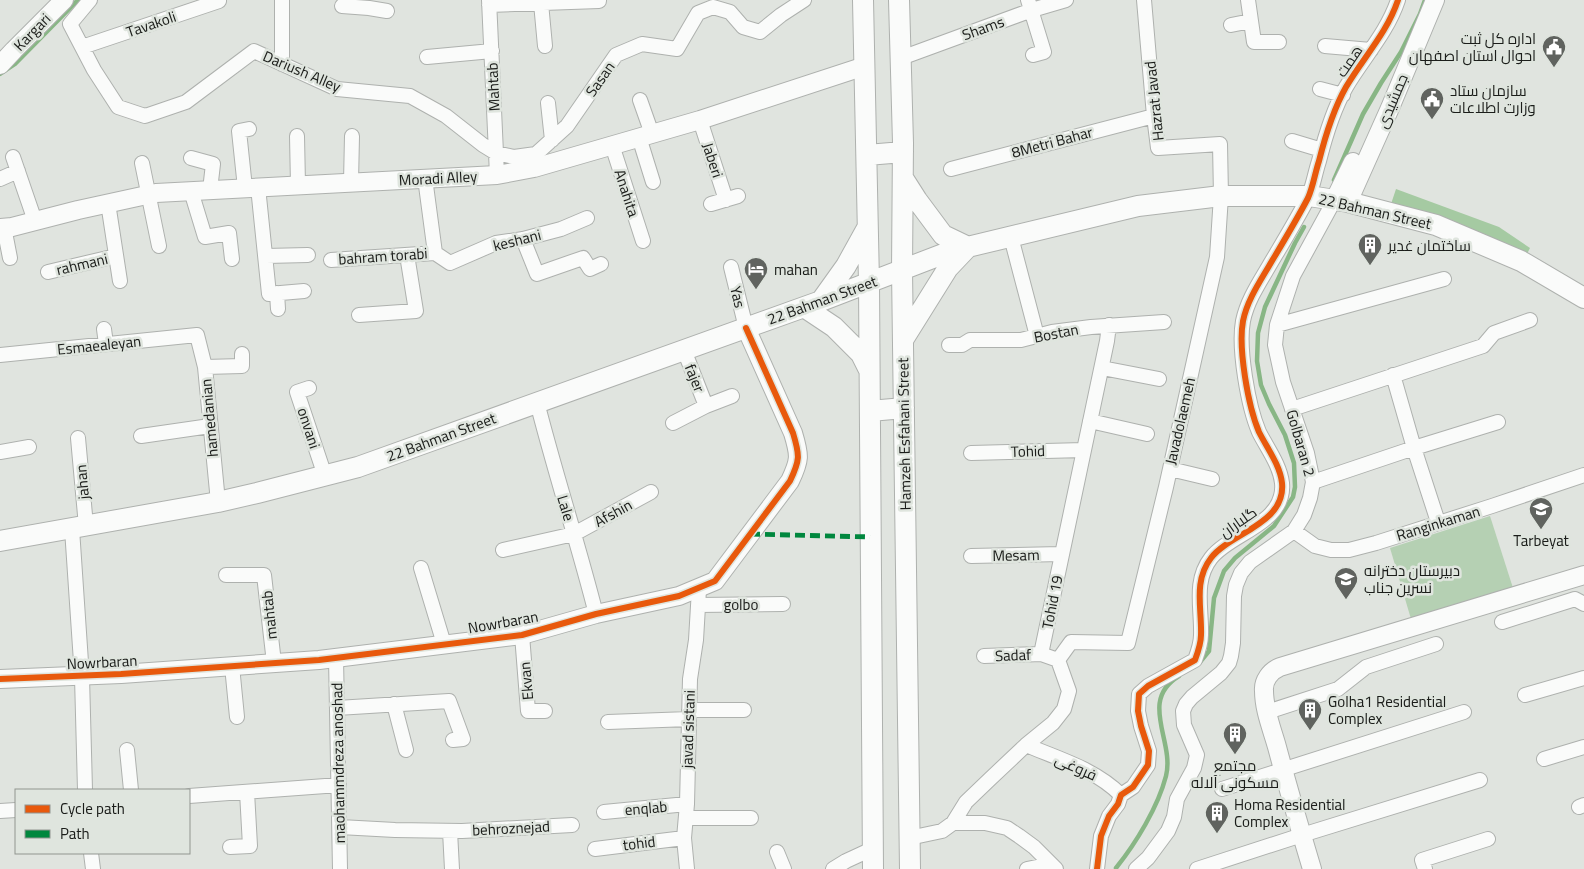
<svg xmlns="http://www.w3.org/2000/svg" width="1584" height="869" font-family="Georgia,Cairo,serif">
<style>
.green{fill:#b5d0b3}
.forest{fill:#a5caa2}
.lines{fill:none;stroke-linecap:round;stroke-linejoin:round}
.stream{stroke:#88b685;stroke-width:4.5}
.minor-casing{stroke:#aeb1ae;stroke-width:16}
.tertiary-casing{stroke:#aeb1ae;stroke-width:20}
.secondary-casing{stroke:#aeb1ae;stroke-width:22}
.minor{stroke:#fafbfa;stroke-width:14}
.tertiary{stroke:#fafbfa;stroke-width:18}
.secondary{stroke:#fafbfa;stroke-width:20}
.quiet{stroke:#00873e;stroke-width:5;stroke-dasharray:10 5;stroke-linecap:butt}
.cycleway-casing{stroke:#dfe5de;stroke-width:9}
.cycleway{stroke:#e8590c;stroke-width:6}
.labels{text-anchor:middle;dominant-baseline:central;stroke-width:5;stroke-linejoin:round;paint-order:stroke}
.street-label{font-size:15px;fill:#1b1d1a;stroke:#dfe5de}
.poi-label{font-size:15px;fill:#1b1d1a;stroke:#dfe5de;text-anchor:start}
</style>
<rect width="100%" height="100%" fill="#e0e4df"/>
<path class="green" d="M 1490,516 L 1513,588 L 1411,619 L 1390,548 Z"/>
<path class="forest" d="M 1396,189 L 1499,227 L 1530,248 L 1526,256 L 1391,204 Z"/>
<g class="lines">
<path class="stream" d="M 0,74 L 15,64 L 78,0
M 1334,180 L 1363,114 L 1381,83 L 1401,52 L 1420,14 L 1425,0
M 1200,662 L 1209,651 L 1214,598 L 1224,571 L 1235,558 L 1274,526 L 1293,497 L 1295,487 L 1294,463 L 1285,435 L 1269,404 L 1261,385 L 1257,361 L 1258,333 L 1265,307 L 1295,243 L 1304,227
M 1116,868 C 1136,843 1158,807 1166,776 C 1175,741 1138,701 1179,676"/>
<g class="minor-casing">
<path id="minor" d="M 90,0 L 70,24 L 94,70 L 118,107 L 145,116 L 186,102 L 254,51 L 337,89 L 410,96 L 446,116 L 483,145 L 496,153 L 514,157 L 536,154 L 567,126 L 616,55 L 642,44 L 677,49 L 698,13 L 713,7 L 730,12 L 743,27 L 760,32 L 781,15 L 804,0
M 489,0 L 497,175
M 1028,0 L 1044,52 L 1033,55
M 1248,0 L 1254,42 L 1279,42
M 541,3 L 545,46
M 489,5 L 599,1
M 342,6 L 369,8 L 387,11
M 1231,25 L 1251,21
M 1325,46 L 1371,50
M 82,47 L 219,1
M 427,57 L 492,51
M 901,58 L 1032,10 L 1066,0
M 282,64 L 282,0
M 1320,89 L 1343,95
M 640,100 L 652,134
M 548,103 L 552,140
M 700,120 L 726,200
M 297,136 L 298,185
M 639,137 L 653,182
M 1292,141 L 1322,150
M 612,145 L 643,241
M 13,157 L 35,221
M 191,158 L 213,164 L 210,190
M 142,163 L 159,246
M 951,169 L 1154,116
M 425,178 L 435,253 L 450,263 L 496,243 L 523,239 L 561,229 L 587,218
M 0,179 L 18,171
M 351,182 L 352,136
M 258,187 L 269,294 L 304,291
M 245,188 L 239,131 L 249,129
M 191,191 L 205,237 L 229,233 L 232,259
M 108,203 L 120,281
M 711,204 L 738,196
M 4,227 L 10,258
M 1011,237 L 1037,336
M 523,239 L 537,274 L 583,258 L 590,269 L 601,264
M 266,256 L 308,255
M 331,260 L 435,253
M 731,267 L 746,328
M 48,272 L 116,256
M 277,293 L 278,309
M 359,315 L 416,311 L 407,255
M 1277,325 L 1444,279
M 104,329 L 106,344
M 949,345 L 962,345 L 970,340 L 1021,340 L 1052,332 L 1091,327 L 1164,322
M 684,350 L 706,406
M 0,355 L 197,335 L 205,367 L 218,502
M 205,367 L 242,366 L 242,354
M 1102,368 L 1159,379
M 1393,375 L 1414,448 L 1438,522
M 309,388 L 297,392 L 325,476
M 537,402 C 555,473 578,543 596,614
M 1292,409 L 1483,346 L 1494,333 L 1530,320
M 1090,421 L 1147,434
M 673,423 L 706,406 L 732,396
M 141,436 L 210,426
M 78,438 L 86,526
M 0,452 L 29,447
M 971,453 L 1084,450
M 1170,469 L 1212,479
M 1313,482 L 1414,448 L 1498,422
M 72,529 L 82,677 L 85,790
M 1294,531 L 1315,546 L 1331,550 L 1349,550 L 1376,543 L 1492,506 L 1584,475
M 503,550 L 574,534 L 651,492
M 971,556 L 1061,554
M 421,568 L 444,644
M 226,575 L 264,575 L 274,663
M 698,605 L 783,604
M 1502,622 L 1575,599 L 1584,604
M 522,635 L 528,711 L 545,711
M 984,656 L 1041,654
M 336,658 L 340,869
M 1058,660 L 1071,642 L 1128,643 L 1166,487 L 1217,257 L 1221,196 L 1220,144 L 1158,148 L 1154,116 L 1144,0
M 232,666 L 237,717
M 1525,695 L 1584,678
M 394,704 L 406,750
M 337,708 L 449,701 L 463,739 L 453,740
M 689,710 L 744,710
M 1267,712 L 1338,689 L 1366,667 L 1436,644
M 608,722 L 689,719
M 1026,745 C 1059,759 1095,769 1121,795
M 127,750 L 131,790
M 1544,759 L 1584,747
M 1222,789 L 1464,712
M 189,796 L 339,785
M 1579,807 L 1584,805
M 0,811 L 16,810
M 604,812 L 687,804
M 686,818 L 751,818
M 953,823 L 966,802 L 990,779 L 1026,745 L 1053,723 L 1064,709 L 1069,691 L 1058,660 L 1041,654 L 1107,341 L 1109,325
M 340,827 L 395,830 L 462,831 L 572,825
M 450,831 L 452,869
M 909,838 L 942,831 L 953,823 L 985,823 L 1007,828 L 1019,836 L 1034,847 L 1056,869
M 230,847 L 250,846 L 247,792
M 595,849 L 684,838
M 777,852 L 784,869
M 91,853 L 93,869
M 687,869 L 684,838 L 687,804 L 690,679 L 696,640 L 699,589
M 833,869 L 846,861 L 872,849
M 1027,869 L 1051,864
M 1097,869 L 1101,836 L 1109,816 L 1118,804 L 1121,795 L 1133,787 L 1148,765 L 1149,751 L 1141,726 L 1138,711 L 1139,694 L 1148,686 L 1195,660 C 1198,652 1201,644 1201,635 C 1202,609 1193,581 1211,558 C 1230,533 1286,524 1282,483 C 1280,465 1267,448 1259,432 C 1248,406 1238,348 1243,321 C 1247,301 1259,283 1269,266 C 1282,244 1296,221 1308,198 C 1313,187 1315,173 1319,161 C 1325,137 1333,110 1346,87 C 1363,58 1387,33 1398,0
M 1136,869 L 1148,858 L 1168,831 L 1174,817 L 1177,799 L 1194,768 L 1197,755 L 1184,725 L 1183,711 L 1186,704 L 1192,697 L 1221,673 L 1229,663 L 1231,656 L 1233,643 L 1234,596 L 1236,585 L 1241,573 L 1250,562 L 1294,531 L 1304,515 L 1310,498 L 1313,482 L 1307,453 L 1283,382 L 1275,345 L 1277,325 L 1293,276 L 1335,199
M 1197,869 L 1302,835 L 1480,780
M 1425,869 L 1422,860 L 1488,839"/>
</g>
<g class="tertiary-casing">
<path id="tertiary" d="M 0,65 L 14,50 L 64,0
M 1335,199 L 1353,162
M 1348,202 L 1390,108 L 1435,0
M 0,228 L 12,227 L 78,210 L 156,193 L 497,175 L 534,168 L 700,120 L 865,66
M 0,679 L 121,674 L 319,660 L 522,635 L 596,614 L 679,596 L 715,581 L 790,481 C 800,460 800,456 793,433 L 746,328
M 1312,869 C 1300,829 1288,788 1277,747 C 1272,729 1264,710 1264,691 C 1263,681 1270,671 1280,667 L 1584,575"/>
</g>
<g class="secondary-casing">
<path id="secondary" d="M 863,0 L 869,283 L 873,869
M 899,0 L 903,143 L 902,270 L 910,869
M 867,155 L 903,152
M 903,178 L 917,200 L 943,235 L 968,247
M 821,301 L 846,266 L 867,228
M 804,307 L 834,327 L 861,354 L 869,370
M 903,340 L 948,268 L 967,248
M 870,411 L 904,408
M 0,541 L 218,502 L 257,493 L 358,467 L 821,301 L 951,251 L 1138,206 L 1221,196 L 1309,196 L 1348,202 L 1436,225 L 1521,261 L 1584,298"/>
</g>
<use href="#minor" class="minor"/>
<use href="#tertiary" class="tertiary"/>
<use href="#secondary" class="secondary"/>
<path class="quiet" d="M 750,534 L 870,537"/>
<g class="cycleway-casing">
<path id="cycleway" d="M 0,679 L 121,674 L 319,660 L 522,635 L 596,614 L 679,596 L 715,581 L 790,481 C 800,460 800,456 793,433 L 746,328
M 1097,869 L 1101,836 L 1109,816 L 1118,804 L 1121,795 L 1133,787 L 1148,765 L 1149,751 L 1141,726 L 1138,711 L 1139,694 L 1148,686 L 1195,660 C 1198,652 1201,644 1201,635 C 1202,609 1193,581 1211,558 C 1230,533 1286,524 1282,483 C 1280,465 1267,448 1259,432 C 1248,406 1238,348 1243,321 C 1247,301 1259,283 1269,266 C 1282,244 1296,221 1308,198 C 1313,187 1315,173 1319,161 C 1325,137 1333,110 1346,87 C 1363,58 1387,33 1398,0"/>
</g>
<use href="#cycleway" class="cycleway"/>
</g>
<defs>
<g id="civic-pin" transform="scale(1.25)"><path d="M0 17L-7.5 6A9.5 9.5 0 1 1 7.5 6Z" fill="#60635f" stroke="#dfe5de"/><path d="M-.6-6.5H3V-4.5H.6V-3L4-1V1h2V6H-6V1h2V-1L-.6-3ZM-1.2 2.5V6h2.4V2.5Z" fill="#fff"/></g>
<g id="building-pin" transform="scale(1.25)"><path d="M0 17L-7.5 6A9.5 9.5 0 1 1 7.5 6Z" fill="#60635f" stroke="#dfe5de"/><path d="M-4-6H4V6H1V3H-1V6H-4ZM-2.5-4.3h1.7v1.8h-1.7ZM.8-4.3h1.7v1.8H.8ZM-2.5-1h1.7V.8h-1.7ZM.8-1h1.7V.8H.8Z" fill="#fff"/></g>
<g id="hotel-pin" transform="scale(1.25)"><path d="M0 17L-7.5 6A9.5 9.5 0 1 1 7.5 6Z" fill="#60635f" stroke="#dfe5de"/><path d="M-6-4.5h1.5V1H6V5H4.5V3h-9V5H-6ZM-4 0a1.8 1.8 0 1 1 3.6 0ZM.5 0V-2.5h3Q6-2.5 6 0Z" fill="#fff"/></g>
<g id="school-pin" transform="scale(1.25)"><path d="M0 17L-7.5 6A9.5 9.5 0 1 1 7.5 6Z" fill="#60635f" stroke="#dfe5de"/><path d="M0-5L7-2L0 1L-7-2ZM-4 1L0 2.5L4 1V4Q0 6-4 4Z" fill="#fff"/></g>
</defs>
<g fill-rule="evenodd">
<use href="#civic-pin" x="1554" y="47"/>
<use href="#civic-pin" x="1432" y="99"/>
<use href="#building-pin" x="1370" y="245"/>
<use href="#hotel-pin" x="756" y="269"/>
<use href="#school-pin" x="1541" y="509"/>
<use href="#school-pin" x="1346" y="579"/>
<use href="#building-pin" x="1310" y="710"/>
<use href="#building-pin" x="1235" y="734"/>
<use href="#building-pin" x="1217" y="813"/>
</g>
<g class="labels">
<g class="street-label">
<text transform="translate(151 24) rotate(-19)">Tavakoli</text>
<text transform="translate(983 28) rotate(-20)">Shams</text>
<text transform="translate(32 32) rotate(-46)">Kargari</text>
<text transform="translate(1349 61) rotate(-56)">همت</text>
<text transform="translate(302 71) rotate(23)">Dariush Alley</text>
<text transform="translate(600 79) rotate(-55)">Sasan</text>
<text transform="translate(493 87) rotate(-93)">Mahtab</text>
<text transform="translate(1154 101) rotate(-96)">Hazrat Javad</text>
<text transform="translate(1392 101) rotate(-67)">جمشیدی</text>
<text transform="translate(1052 142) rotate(-15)">8Metri Bahar</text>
<text transform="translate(713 160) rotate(72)">Jaberi</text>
<text transform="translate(438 178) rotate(-3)">Moradi Alley</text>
<text transform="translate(627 193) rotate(72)">Anahita</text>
<text transform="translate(1375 211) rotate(13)">22 Bahman Street</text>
<text transform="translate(517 240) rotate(-14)">keshani</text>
<text transform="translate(383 256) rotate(-4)">bahram torabi</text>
<text transform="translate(82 264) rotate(-13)">rahmani</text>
<text transform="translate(738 297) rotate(76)">Yas</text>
<text transform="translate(822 300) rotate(-20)">22 Bahman Street</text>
<text transform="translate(1056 333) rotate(-11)">Bostan</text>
<text transform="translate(99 345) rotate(-6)">Esmaealeyan</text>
<text transform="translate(695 378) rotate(68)">fajer</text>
<text transform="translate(209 418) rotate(-95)">hamedanian</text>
<text transform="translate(1180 421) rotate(-77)">Javadolaemeh</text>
<text transform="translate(309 428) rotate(72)">onvani</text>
<text transform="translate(904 434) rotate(-91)">Hamzeh Esfahani Street</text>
<text transform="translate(441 437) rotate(-20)">22 Bahman Street</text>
<text transform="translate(1301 443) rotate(74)">Golbaran 2</text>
<text transform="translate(1028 451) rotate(-2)">Tohid</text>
<text transform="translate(82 482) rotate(-95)">jahan</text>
<text transform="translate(566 508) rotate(73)">Lale</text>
<text transform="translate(613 513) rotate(-29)">Afshin</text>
<text transform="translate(1238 522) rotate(-35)">گلباران</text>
<text transform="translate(1438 523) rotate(-17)">Ranginkaman</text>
<text transform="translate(1016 555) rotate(-1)">Mesam</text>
<text transform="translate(1052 602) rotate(-79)">Tohid 19</text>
<text x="741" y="604">golbo</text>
<text transform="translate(269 615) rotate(-96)">mahtab</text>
<text transform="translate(503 622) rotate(-10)">Nowrbaran</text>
<text transform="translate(1013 655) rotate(-2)">Sadaf</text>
<text transform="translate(102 662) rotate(-3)">Nowrbaran</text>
<text transform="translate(526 681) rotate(-95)">Ekvan</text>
<text transform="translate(688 729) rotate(-88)">javad sistani</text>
<text transform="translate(338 763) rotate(-91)">maohammdreza anoshad</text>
<text transform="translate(1076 767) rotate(24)">فروغی</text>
<text transform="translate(646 808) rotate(-5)">enqlab</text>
<text transform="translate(511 828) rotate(-3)">behroznejad</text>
<text transform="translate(639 843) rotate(-7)">tohid</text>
</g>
<g class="poi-label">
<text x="1536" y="38" text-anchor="end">اداره کل ثبت<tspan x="1536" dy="17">احوال استان اصفهان</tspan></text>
<text x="1450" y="90">سازمان ستاد<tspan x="1450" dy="17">وزارت اطلاعات</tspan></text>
<text x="1388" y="245">ساختمان غدیر</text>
<text x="774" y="269">mahan</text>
<text x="1541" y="540" text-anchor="middle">Tarbeyat</text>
<text x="1364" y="570">دبیرستان دخترانه<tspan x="1364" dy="17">نسرین جناب</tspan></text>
<text x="1328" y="701">Golha1 Residential<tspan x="1328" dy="17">Complex</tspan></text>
<text x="1235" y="765" text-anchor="middle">مجتمع<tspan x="1235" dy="17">مسکونی آلاله</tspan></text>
<text x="1234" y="804">Homa Residential<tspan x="1234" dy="17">Complex</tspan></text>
</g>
</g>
<rect x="15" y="789" width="175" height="65" fill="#dfe5de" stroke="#919590"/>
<rect x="25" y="805" width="25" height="8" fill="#e8590c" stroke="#919590"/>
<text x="60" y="814" font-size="15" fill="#1b1d1a">Cycle path</text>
<rect x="25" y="830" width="25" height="8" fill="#00873e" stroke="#919590"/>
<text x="60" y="839" font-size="15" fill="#1b1d1a">Path</text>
</svg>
